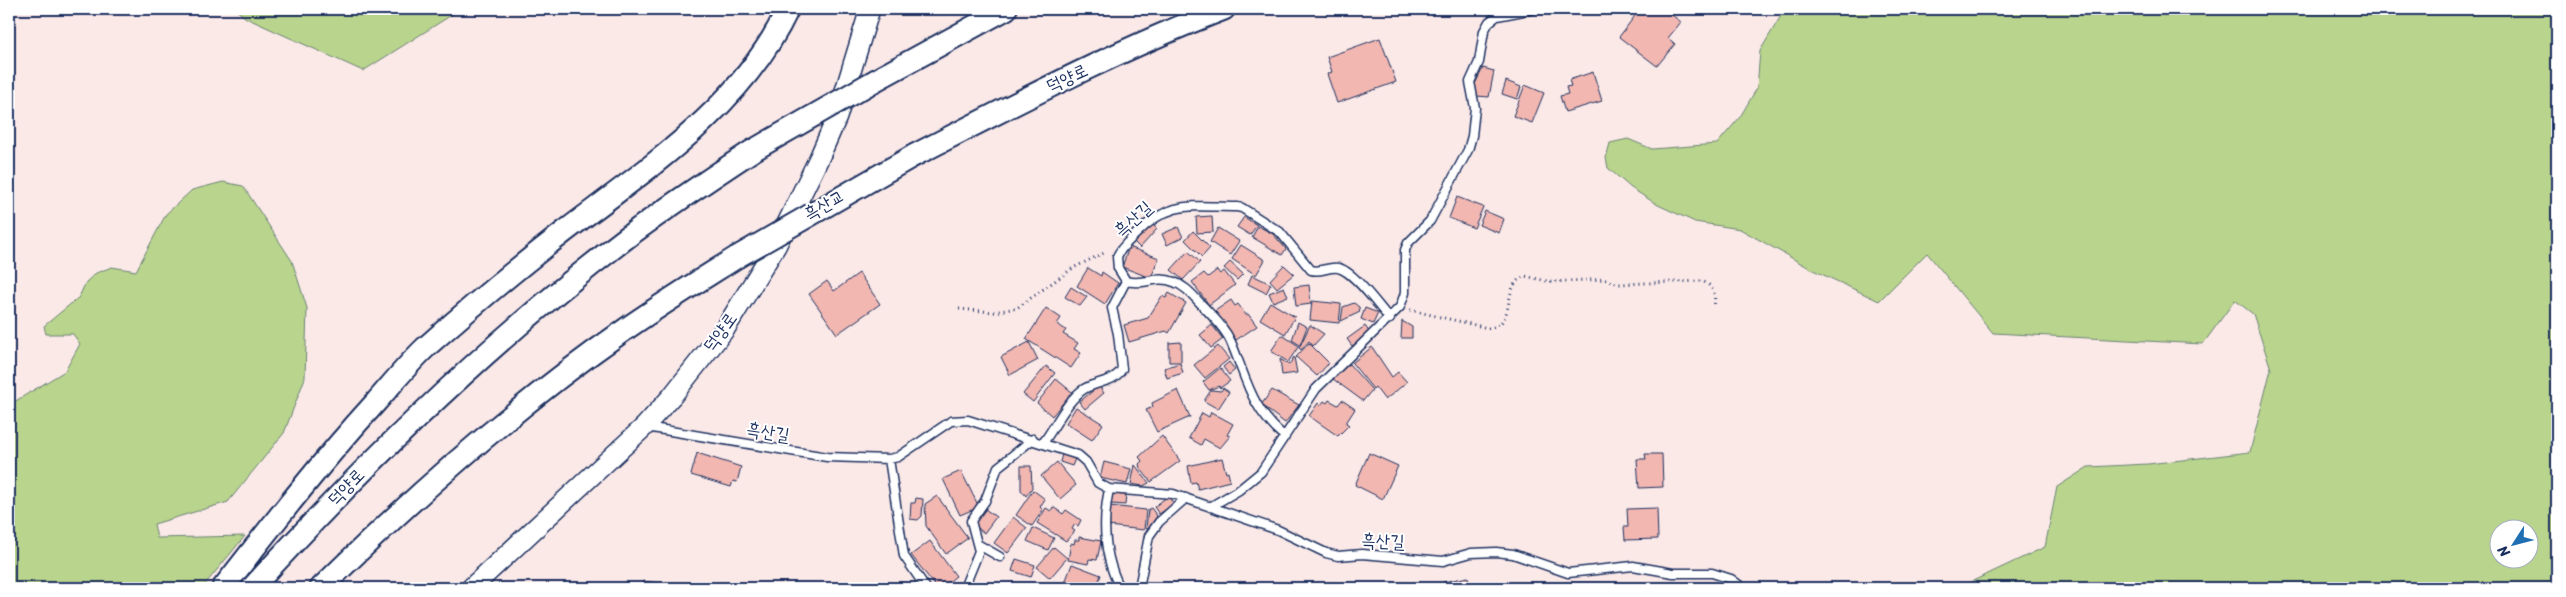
<svg xmlns="http://www.w3.org/2000/svg" width="2566" height="597" font-family="Sriracha,'Poor Story',sans-serif">
<style>
.green{fill:#b9d48c;stroke:#6a8275;fill-rule:evenodd}
.building{fill:#f2b7b1;stroke:#1b2f5e}
.lines{fill:none;stroke-linecap:round;stroke-linejoin:round}
.service-casing{stroke:#1b2f5e;stroke-width:11}
.tertiary-casing{stroke:#1b2f5e;stroke-width:22}
.secondary-casing{stroke:#1b2f5e;stroke-width:25}
.path{stroke:#1b2f5e;stroke-width:3;stroke-dasharray:1 4;stroke-linecap:butt}
.service{stroke:#fff;stroke-width:8}
.tertiary{stroke:#fff;stroke-width:19}
.secondary{stroke:#fff;stroke-width:21}
.secondary-bridge-casing{stroke:#1b2f5e;stroke-width:25;stroke-linecap:butt}
.secondary-bridge{stroke:#fff;stroke-width:21}
.labels{text-anchor:middle;dominant-baseline:central;stroke-width:4;stroke-linejoin:round;paint-order:stroke}
.street-label{font-size:18px;fill:#1b2f5e;stroke:#fff}
</style>
<rect width="100%" height="100%" fill="#fbe9e8"/>
<filter id="ink" filterUnits="userSpaceOnUse"><feTurbulence type="fractalNoise" baseFrequency=".02" numOctaves="2"/><feDisplacementMap in="SourceGraphic" scale="10" xChannelSelector="R" yChannelSelector="G"/><feConvolveMatrix kernelMatrix="1 2 1 2 8 2 1 2 1" color-interpolation-filters="sRGB"/></filter>
<g filter="url(#ink)">
<path class="green" d="M 235,9 L 461,9 L 363,71 L 246,18 Z
M 1785,9 L 2557,9 L 2557,588 L 1958,588 L 2045,547 L 2057,487 L 2088,467 L 2148,464 L 2250,452 L 2271,369 L 2253,314 L 2235,300 L 2203,344 L 1993,333 L 1927,253 L 1879,301 L 1813,270 L 1740,229 L 1695,222 L 1658,205 L 1631,188 L 1608,168 L 1606,158 L 1610,143 L 1628,139 L 1652,149 L 1717,144 L 1740,117 L 1757,88 L 1760,51 ZM 2498,530 L 2528,530 L 2528,560 L 2498,560 Z
M 223,182 L 243,186 L 292,261 L 307,308 L 305,378 L 284,433 L 228,502 L 154,524 L 157,538 L 245,536 L 202,588 L 9,588 L 9,405 L 65,371 L 80,344 L 73,334 L 46,334 L 44,326 L 79,297 L 86,282 L 96,273 L 112,267 L 136,271 L 166,214 L 192,190 Z"/>
<path class="building" d="M 1640,9 L 1664,9 L 1681,22 L 1668,38 L 1675,44 L 1657,66 L 1619,37 Z
M 1380,38 L 1396,82 L 1337,103 L 1327,74 L 1332,72 L 1327,57 Z
M 1483,68 L 1494,71 L 1489,97 L 1477,96 L 1475,84 Z
M 1593,72 L 1602,101 L 1565,112 L 1560,96 L 1568,94 L 1566,87 L 1571,86 L 1569,80 Z
M 1506,81 L 1521,87 L 1517,99 L 1502,94 Z
M 1525,85 L 1544,93 L 1532,123 L 1513,116 Z
M 1457,197 L 1483,207 L 1474,228 L 1449,218 Z
M 1485,211 L 1504,219 L 1499,233 L 1479,225 Z
M 1212,216 L 1213,232 L 1197,233 L 1196,217 Z
M 1244,217 L 1257,225 L 1250,235 L 1237,227 Z
M 1151,223 L 1157,229 L 1140,248 L 1134,242 Z
M 1258,226 L 1273,234 L 1286,249 L 1282,255 L 1252,237 Z
M 1178,227 L 1183,237 L 1167,245 L 1162,234 Z
M 1218,228 L 1239,241 L 1230,255 L 1210,242 Z
M 1193,231 L 1210,248 L 1202,257 L 1185,240 Z
M 1241,245 L 1265,260 L 1256,275 L 1232,259 Z
M 1129,247 L 1159,258 L 1151,278 L 1122,267 Z
M 1188,251 L 1200,262 L 1183,280 L 1171,270 Z
M 1230,262 L 1243,274 L 1237,280 L 1224,268 Z
M 1284,265 L 1294,274 L 1277,288 L 1270,280 Z
M 1088,268 L 1101,276 L 1102,272 L 1118,283 L 1105,304 L 1077,286 Z
M 1217,270 L 1220,274 L 1224,271 L 1235,285 L 1209,305 L 1192,282 L 1204,273 L 1208,277 Z
M 859,273 L 880,304 L 837,334 L 809,294 L 827,281 L 834,291 Z
M 1252,275 L 1271,284 L 1266,293 L 1248,284 Z
M 1309,285 L 1311,304 L 1296,306 L 1294,287 Z
M 1071,287 L 1087,297 L 1080,306 L 1065,297 Z
M 1284,287 L 1288,296 L 1273,302 L 1269,293 Z
M 1169,293 L 1186,303 L 1169,333 L 1166,331 L 1129,342 L 1124,325 L 1148,318 L 1162,296 L 1166,298 Z
M 1231,300 L 1235,306 L 1238,304 L 1246,315 L 1248,314 L 1257,326 L 1236,340 L 1215,311 Z
M 1312,301 L 1341,304 L 1339,323 L 1310,320 Z
M 1270,302 L 1295,317 L 1285,334 L 1260,319 Z
M 1354,303 L 1359,307 L 1360,312 L 1341,321 L 1343,307 Z
M 1046,308 L 1061,318 L 1057,324 L 1066,330 L 1063,334 L 1078,343 L 1074,349 L 1081,353 L 1071,368 L 1026,339 Z
M 1365,308 L 1378,313 L 1373,324 L 1361,319 Z
M 1402,321 L 1412,327 L 1412,338 L 1401,338 Z
M 1298,322 L 1307,327 L 1300,345 L 1292,340 Z
M 1212,325 L 1223,339 L 1211,348 L 1200,335 Z
M 1310,325 L 1324,334 L 1313,346 L 1309,341 L 1301,350 L 1299,348 Z
M 1365,326 L 1370,333 L 1352,346 L 1347,339 Z
M 1282,335 L 1299,346 L 1288,362 L 1271,351 Z
M 1029,342 L 1038,360 L 1010,375 L 1001,357 Z
M 1181,342 L 1181,362 L 1169,362 L 1169,343 Z
M 1309,343 L 1329,363 L 1317,376 L 1296,357 Z
M 1218,346 L 1229,359 L 1205,378 L 1194,365 Z
M 1372,347 L 1392,377 L 1398,372 L 1407,382 L 1385,400 L 1375,387 L 1373,389 L 1352,363 Z
M 1294,357 L 1297,373 L 1282,375 L 1280,359 L 1289,365 Z
M 1229,362 L 1235,370 L 1229,375 L 1223,367 Z
M 1180,363 L 1183,373 L 1167,378 L 1164,368 Z
M 1349,364 L 1372,390 L 1363,401 L 1333,379 Z
M 1046,366 L 1055,373 L 1033,402 L 1023,394 Z
M 1220,368 L 1230,381 L 1220,388 L 1219,386 L 1209,390 L 1203,382 Z
M 1056,379 L 1072,392 L 1052,416 L 1037,403 Z
M 1099,386 L 1104,393 L 1085,409 L 1079,402 Z
M 1223,388 L 1229,392 L 1218,409 L 1204,401 L 1211,390 L 1221,391 Z
M 1178,390 L 1190,417 L 1157,432 L 1146,410 L 1153,407 L 1152,403 Z
M 1272,390 L 1299,405 L 1285,423 L 1261,405 Z
M 1329,400 L 1338,405 L 1342,400 L 1355,409 L 1346,423 L 1349,425 L 1338,436 L 1309,416 L 1318,403 L 1321,405 L 1324,401 L 1327,403 Z
M 1076,407 L 1103,424 L 1092,440 L 1066,423 Z
M 1211,412 L 1233,424 L 1227,435 L 1230,436 L 1220,448 L 1204,439 L 1201,445 L 1189,438 L 1202,413 L 1209,417 Z
M 1162,436 L 1180,461 L 1151,482 L 1140,468 L 1139,464 L 1142,461 L 1139,457 Z
M 697,453 L 741,467 L 737,482 L 733,481 L 731,487 L 691,475 Z
M 1369,453 L 1398,466 L 1383,499 L 1355,485 Z
M 1062,454 L 1075,459 L 1072,466 L 1060,462 Z
M 1645,454 L 1662,454 L 1663,487 L 1639,488 L 1637,459 L 1646,459 Z
M 1222,458 L 1226,473 L 1228,472 L 1230,481 L 1198,489 L 1196,482 L 1191,483 L 1188,466 Z
M 1057,462 L 1076,485 L 1060,499 L 1041,476 Z
M 1104,462 L 1131,469 L 1127,484 L 1100,478 Z
M 1135,465 L 1149,483 L 1143,486 L 1131,484 Z
M 1021,466 L 1031,466 L 1032,488 L 1026,496 L 1021,490 Z
M 961,471 L 979,507 L 960,515 L 943,479 Z
M 1033,490 L 1045,499 L 1040,507 L 1043,510 L 1032,526 L 1016,515 Z
M 1112,494 L 1126,495 L 1125,505 L 1111,504 Z
M 937,496 L 968,538 L 946,554 L 926,526 L 925,504 Z
M 1168,496 L 1174,504 L 1159,514 L 1154,507 Z
M 916,498 L 923,499 L 922,516 L 918,520 L 910,519 L 911,503 L 915,503 Z
M 1110,506 L 1146,510 L 1144,530 L 1108,526 Z
M 1053,507 L 1063,514 L 1066,510 L 1081,520 L 1078,526 L 1075,524 L 1072,529 L 1075,531 L 1066,541 L 1037,523 L 1046,508 L 1051,511 Z
M 1151,508 L 1157,516 L 1148,529 L 1146,528 L 1148,510 Z
M 1657,508 L 1658,539 L 1625,540 L 1624,527 L 1628,527 L 1627,509 Z
M 985,509 L 996,517 L 984,533 L 974,525 Z
M 1013,517 L 1027,528 L 1008,553 L 994,543 Z
M 1033,528 L 1054,538 L 1048,550 L 1027,541 Z
M 1079,537 L 1101,541 L 1097,560 L 1089,559 L 1088,564 L 1068,560 L 1071,543 L 1074,544 L 1075,540 L 1079,540 Z
M 930,541 L 956,576 L 941,588 L 937,588 L 911,555 Z
M 1054,547 L 1067,558 L 1050,578 L 1037,567 Z
M 1016,559 L 1035,565 L 1031,577 L 1012,571 Z
M 1072,564 L 1101,575 L 1096,588 L 1063,588 Z
M 1468,577 L 1470,588 L 1444,588 L 1443,582 Z
M 643,581 L 705,588 L 643,588 Z
M 1025,584 L 1035,588 L 1023,588 Z"/>
<g class="lines">
<g class="service-casing">
<path id="service" d="M 1126,281 C 1144,286 1156,275 1174,282 C 1186,286 1194,297 1203,306 C 1213,317 1225,328 1231,342 C 1247,380 1251,409 1285,437
M 646,427 L 827,457 L 889,459 L 898,457 L 951,421 L 968,420 L 1078,455 L 1086,462 L 1098,483 L 1109,489 L 1173,494 L 1278,530 L 1326,553 L 1338,556 L 1362,554 L 1443,561 L 1471,553 L 1496,552 L 1513,554 L 1568,573 L 1633,566 L 1673,573 L 1712,573 L 1731,579 L 1743,588
M 1043,443 C 1055,427 1068,399 1084,389 C 1097,381 1114,383 1122,369 L 1118,334 L 1112,308 L 1126,281 L 1118,268 L 1117,257 C 1120,248 1129,241 1136,234 C 1171,199 1191,207 1237,207 L 1242,208 L 1280,232 L 1311,270 C 1321,273 1329,266 1338,268 C 1353,270 1380,308 1390,319
M 889,459 L 904,556 L 926,588
M 1109,489 C 1102,523 1104,557 1120,588
M 1210,507 L 1239,490 L 1261,472 L 1316,389 L 1400,307 L 1405,293 L 1405,250 L 1408,243 L 1430,221 L 1468,150 L 1472,136 L 1475,108 L 1470,82 L 1479,62 L 1484,31 L 1489,22 L 1497,16 L 1534,9
M 979,545 L 1000,557
M 964,588 L 979,551 L 971,521 L 985,501 L 998,467 L 1033,439
M 1139,588 L 1149,536 L 1159,522 L 1186,498"/>
</g>
<g class="tertiary-casing">
<path id="tertiary" d="M 471,588 L 644,427 L 672,396 L 725,329 L 776,246 L 820,156 L 837,117 L 870,9"/>
</g>
<g class="secondary-casing">
<path id="secondary" d="M 883,76 L 1006,9
M 913,156 C 1015,104 1117,50 1224,9
M 223,588 C 272,525 322,461 376,402 C 392,384 408,364 426,347 C 471,307 516,269 564,232 C 648,168 742,107 788,9
M 252,588 C 368,460 493,339 630,235 C 670,205 711,178 752,151
M 321,588 C 414,496 514,407 623,331 C 660,305 699,281 737,257"/>
</g>
<path class="path" d="M 959,309 L 994,312 L 1017,308 L 1073,268 L 1106,252
M 1410,310 L 1488,328 C 1518,326 1500,285 1525,276 L 1551,282 L 1604,279 L 1619,284 L 1701,281 C 1714,285 1716,295 1714,306"/>
<use href="#service" class="service"/>
<use href="#tertiary" class="tertiary"/>
<use href="#secondary" class="secondary"/>
<g class="secondary-bridge-casing">
<path id="secondary-bridge" d="M 752,151 L 883,76
M 737,257 L 913,156"/>
</g>
<use href="#secondary-bridge" class="secondary-bridge"/>
</g>
</g>
<g class="labels">
<g class="street-label">
<text transform="translate(1067 78) rotate(-25)">덕양로</text>
<text transform="translate(824 205) rotate(-30)">흑산교</text>
<text transform="translate(1133 219) rotate(-42)">흑산길</text>
<text transform="translate(720 332) rotate(-54)">덕양로</text>
<text transform="translate(768 432) rotate(9)">흑산길</text>
<text transform="translate(346 487) rotate(-46)">덕양로</text>
<text transform="translate(1383 541) rotate(2)">흑산길</text>
</g>
</g>
<rect width="2566" height="597" fill="none" stroke="#fff" stroke-width="30"/>
<rect x="15" y="15" width="2536" height="567" fill="none" stroke="#1b2f5e" stroke-width="2" filter="url(#ink)"/>
<g transform="translate(2514 544) rotate(234)"><circle r="24" fill="#ffffff" stroke="#a4acbf"/>
<path d="M0-4L9 19L0 12L-9 19Z" fill="#1f6fb2"/>
<text y="-8" font-size="14" font-weight="bold" text-anchor="middle" fill="#1b2f5e">N</text>
</g>
</svg>
